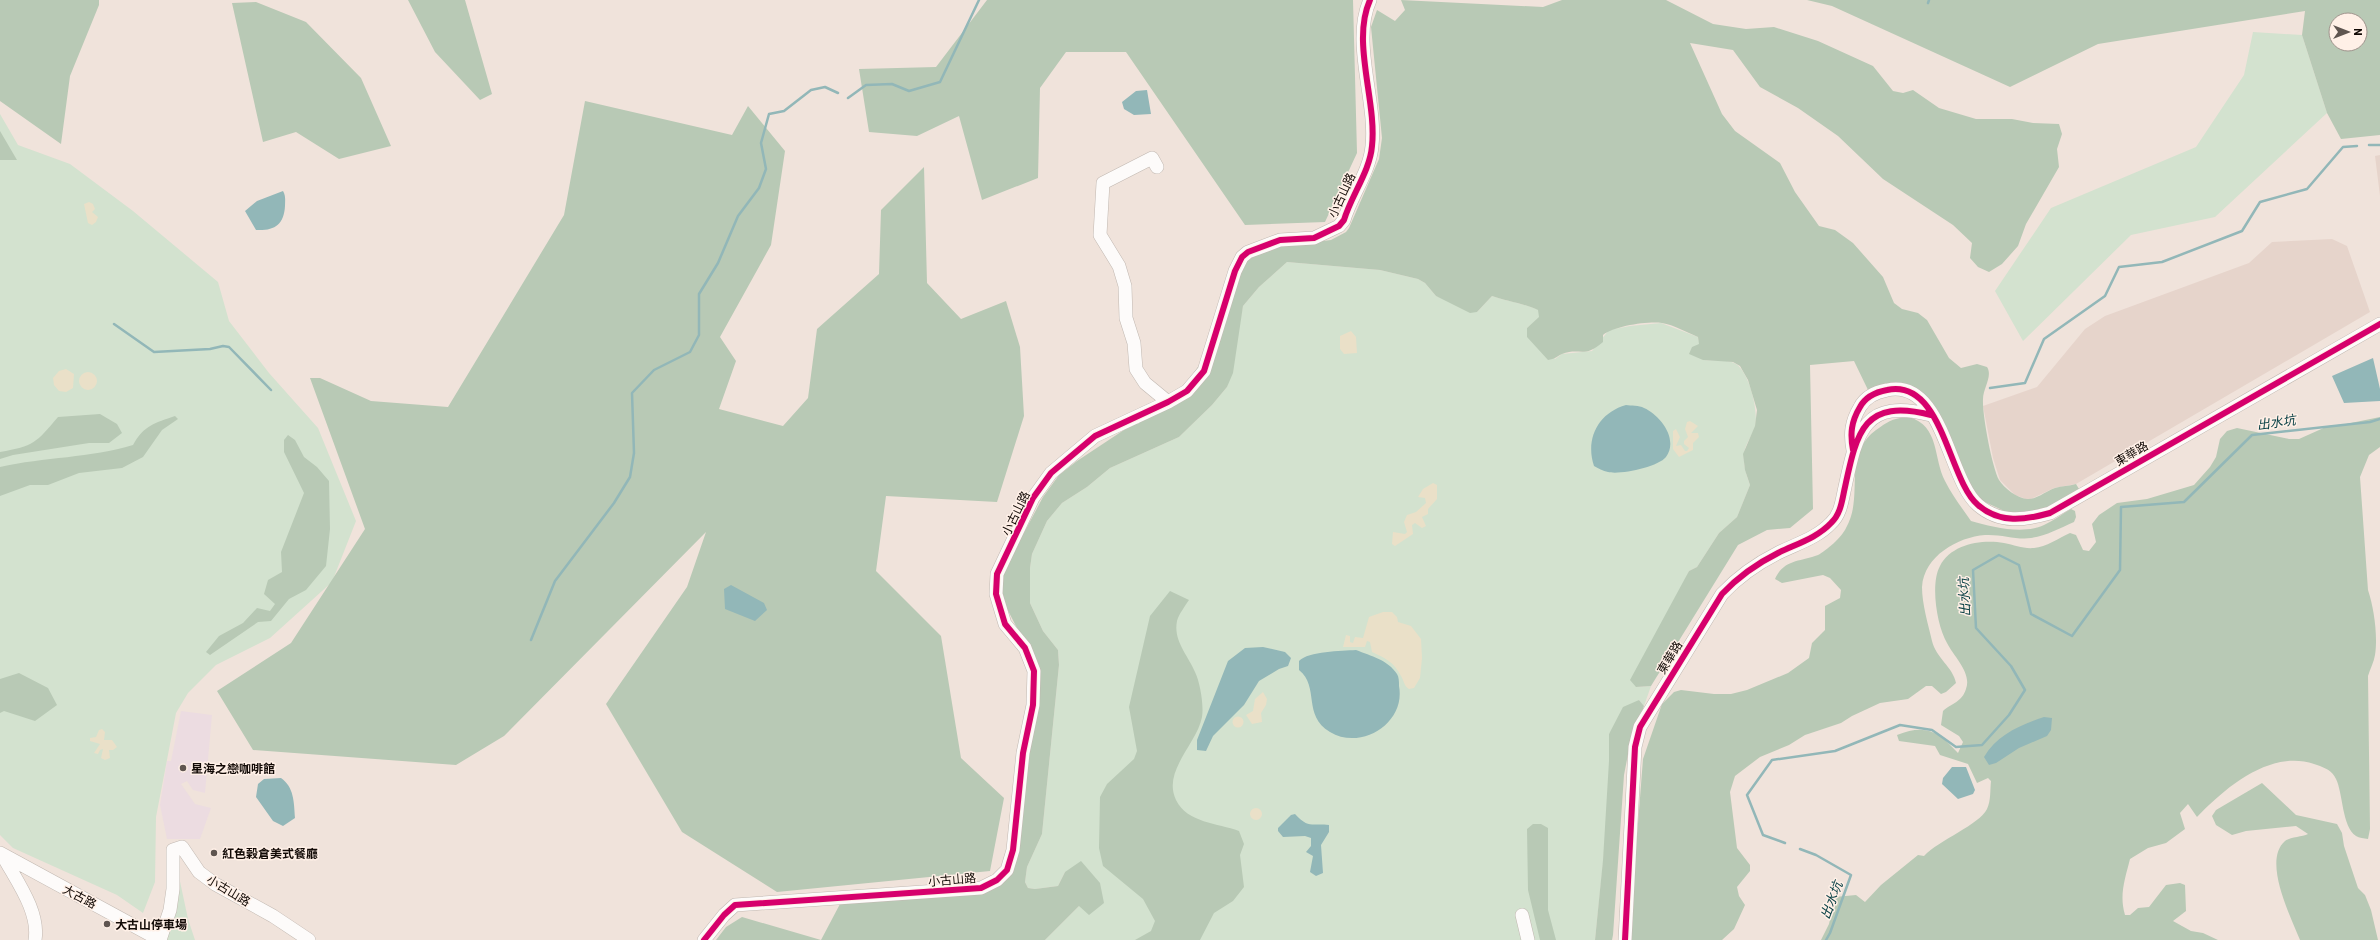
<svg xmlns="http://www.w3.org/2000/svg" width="2380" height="940" font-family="Barlow,'Noto Sans TC',sans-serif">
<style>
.commercial{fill:#ecdce1}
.industrial{fill:#e6d4cb}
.green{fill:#d3e2cf}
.forest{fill:#b8c9b5;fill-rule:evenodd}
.sand{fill:#eae0c8}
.water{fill:#92b7b8}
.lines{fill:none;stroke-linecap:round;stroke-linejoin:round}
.stream{stroke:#92b7b8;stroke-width:2.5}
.minor-casing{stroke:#c1b8b1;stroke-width:14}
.minor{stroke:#fdfbfa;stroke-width:13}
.cycleway-casing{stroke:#fff0e7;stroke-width:8}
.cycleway{stroke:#d6006c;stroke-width:6}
.poi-dot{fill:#5f5550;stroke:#fff0e7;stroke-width:1.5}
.labels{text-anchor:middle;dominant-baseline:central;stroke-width:3;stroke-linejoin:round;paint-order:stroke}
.street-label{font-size:12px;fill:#110905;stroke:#fff0e7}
.poi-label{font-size:12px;font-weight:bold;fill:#110905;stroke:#fff0e7;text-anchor:start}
.water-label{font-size:13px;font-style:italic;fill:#0a4146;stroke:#fff0e7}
</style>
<rect width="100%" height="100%" fill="#f0e3db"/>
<path class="commercial" d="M 181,711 L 212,715 L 205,793 L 193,790 L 187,781 L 181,784 L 195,804 L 211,808 L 200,839 L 167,839 L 160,805 L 167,761 L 171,761 Z"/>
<path class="industrial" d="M 2380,155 L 2380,196 L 2375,156 Z
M 2332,239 L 2347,246 L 2370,312 L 2076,484 L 2054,488 L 2031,499 L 2026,499 L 2015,495 L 2000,480 L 1993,458 L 1983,406 L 2037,387 L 2085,329 L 2105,316 L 2249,263 L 2272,242 Z"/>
<path class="green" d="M 2253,32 L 2302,35 L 2327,113 L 2215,217 L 2131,235 L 2023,341 L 1995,291 L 2051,208 L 2196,147 L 2244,75 Z
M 0,114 L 18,145 L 70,164 L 133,211 L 218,282 L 229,321 L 269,373 L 318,428 L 356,521 L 332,582 L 270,638 L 216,665 L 188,693 L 176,713 L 156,817 L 155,882 L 143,913 L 117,895 L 13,848 L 0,835 Z
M 1287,262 L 1380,270 L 1418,279 L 1425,283 L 1436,296 L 1477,312 L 1492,296 C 1506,301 1526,304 1539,310 L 1539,318 L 1527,328 L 1555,359 L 1562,354 L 1592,351 L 1609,330 L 1630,326 L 1661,323 L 1698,337 L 1703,360 C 1712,361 1725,359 1734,363 C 1749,369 1759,412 1755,427 C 1752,436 1744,446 1744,455 C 1743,465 1747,476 1750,485 L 1737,517 L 1719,533 L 1697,567 L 1689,571 L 1636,687 L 1651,686 L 1644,706 L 1639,700 L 1609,734 C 1611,803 1602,872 1595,940 L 1045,940 L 1079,906 L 1065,872 L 1058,886 L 1035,889 L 1028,888 L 1025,882 L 1027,867 L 1042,834 L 1059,665 L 1058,650 L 1043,631 L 1030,603 L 1030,568 L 1032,554 L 1047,521 L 1062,503 L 1087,487 L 1110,468 L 1179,437 L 1212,405 L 1227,387 L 1243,306 L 1259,287 Z
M 178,872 L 188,919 L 195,940 L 163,940 Z"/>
<path class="forest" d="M 0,0 L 99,0 L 99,5 L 70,76 L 61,144 L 0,101 Z
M 408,0 L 465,0 L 492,94 L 480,100 L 435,52 Z
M 987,0 L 1353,0 L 1357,153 L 1325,222 L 1245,225 L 1126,52 L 1066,52 L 1040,88 L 1038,178 L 982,200 L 959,116 L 917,136 L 869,132 L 859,69 L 936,67 Z
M 1401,0 L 1543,7 L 1562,0 L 1666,0 L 1713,24 L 1746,29 L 1774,27 L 1818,41 L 1873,66 L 1893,91 L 1903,93 L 1913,90 L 1939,108 L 1976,119 L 2012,119 L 2033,123 L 2059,124 L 2062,134 L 2057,149 L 2059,167 L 2026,224 L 2018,246 L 2002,264 L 1989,272 L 1978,267 L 1970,258 L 1972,243 L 1953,225 L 1883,179 L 1838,136 L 1798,108 L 1760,87 L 1733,50 L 1690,43 L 1722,114 L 1735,131 L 1780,163 L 1795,192 L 1819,226 L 1835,230 L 1853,243 L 1883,277 L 1894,303 L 1902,309 L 1918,313 L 1927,320 L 1949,358 L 1961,368 L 1977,364 L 1987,367 C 1993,376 1983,388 1983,399 C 1982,414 1992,467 1999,480 C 2004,488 2017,498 2027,499 C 2036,500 2046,491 2055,488 C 2062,486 2069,486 2076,484 L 2079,489 L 2058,506 L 2013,515 L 1974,497 L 1923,396 L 1869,392 L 1854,361 L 1810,365 L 1813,509 L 1790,528 L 1767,530 L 1738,545 L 1651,686 L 1636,687 L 1630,680 L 1689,571 L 1697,567 L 1719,533 L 1737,517 L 1750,485 L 1745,470 L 1743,454 L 1755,426 L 1757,410 L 1748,380 L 1740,366 L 1733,362 L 1703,360 L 1689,354 L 1692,347 L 1699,344 L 1698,337 C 1686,332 1674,325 1662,323 C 1648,321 1614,326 1603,335 L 1603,342 C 1584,359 1580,347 1562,354 C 1556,357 1555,359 1548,360 L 1527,337 L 1527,328 L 1539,317 L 1538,310 C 1526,304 1506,301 1492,296 L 1477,312 L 1470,313 L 1436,296 L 1425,283 L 1418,279 L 1380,270 L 1287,262 L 1259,287 L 1243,306 L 1233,373 L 1227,387 L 1212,405 L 1179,437 L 1110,468 L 1087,487 L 1062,503 L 1047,521 L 1032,554 L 1030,568 L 1030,603 L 1043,631 L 1058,650 L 1059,665 L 1042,834 L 1027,867 L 1025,882 L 1028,888 L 1035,889 L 1058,886 L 1065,872 L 1081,861 L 1100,883 L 1104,903 L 1089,915 L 1079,906 L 1045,940 L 716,940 L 726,927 L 742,917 L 821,940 L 840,904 L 1001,884 L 1038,695 L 1020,634 L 1001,597 L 1003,572 L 1043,497 L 1059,475 L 1077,461 L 1133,424 L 1138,424 L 1153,406 L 1184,387 L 1202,361 L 1231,282 L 1251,253 L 1267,248 L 1331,240 L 1346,232 L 1349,228 L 1379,159 L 1382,138 L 1371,27 L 1377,10 L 1395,21 L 1405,10 Z
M 1807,0 L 2380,0 L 2380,135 L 2341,139 L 2327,113 L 2302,35 L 2305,11 L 2098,44 L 2010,87 L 1832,6 ZM 2336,20 L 2360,20 L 2360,44 L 2336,44 Z
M 256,2 L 306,22 L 361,78 L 391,146 L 339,159 L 296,132 L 263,142 L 232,3 Z
M 585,101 L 732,135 L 748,106 L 785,151 L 771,245 L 720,337 L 736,361 L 719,409 L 783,426 L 808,398 L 817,329 L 879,274 L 881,210 L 924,167 L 927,283 L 961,319 L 1006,301 L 1020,347 L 1024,416 L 997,502 L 886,496 L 876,571 L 941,636 L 961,758 L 1004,798 L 990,871 L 777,892 L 682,832 L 606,704 L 687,587 L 706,532 L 504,736 L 456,765 L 253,750 L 217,691 L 291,643 L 365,529 L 310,378 L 320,378 L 371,401 L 448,407 L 564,215 Z
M 0,131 L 17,160 L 0,160 Z
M 100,414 L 117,424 L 122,433 L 109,443 L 89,443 L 13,455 L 0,459 L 0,452 C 34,446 36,443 58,417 Z
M 175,416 L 178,419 L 162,430 L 143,457 L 122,468 L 79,473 L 48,485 L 30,485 L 0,496 L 0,467 C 44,457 91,458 133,445 C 144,425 155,423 175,416 Z
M 1909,417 C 1940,426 1933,458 1945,481 C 1952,495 1962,508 1971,521 C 1992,527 2023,535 2044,525 C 2053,521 2062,514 2071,509 L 2075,511 L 2076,517 L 2074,522 C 2060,528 2046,536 2031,538 C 2016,540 2001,534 1985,535 C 1958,537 1924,556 1922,587 C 1922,604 1928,624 1932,641 C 1936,658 1953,667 1956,683 L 1946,692 L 1941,694 L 1932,686 L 1926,686 L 1908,699 L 1880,703 L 1852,716 L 1841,723 L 1805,735 L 1789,745 L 1760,757 L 1735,776 L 1730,792 L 1737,848 L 1750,865 L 1750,871 L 1737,887 L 1739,896 L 1745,905 L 1734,929 L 1722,940 L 1629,940 L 1643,759 L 1662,704 L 1674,692 L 1681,690 L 1714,694 L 1731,694 L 1747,690 L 1788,673 L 1809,658 L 1812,643 L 1825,630 L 1825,606 L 1840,598 L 1841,590 L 1830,578 L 1823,575 L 1782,583 L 1775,579 C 1784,559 1800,562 1818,555 C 1826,551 1842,537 1846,528 C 1865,495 1841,456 1876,430 C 1889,421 1893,418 1909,417 Z
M 2380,417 L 2380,447 L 2369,455 L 2360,477 L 2368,590 C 2374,608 2378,636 2375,655 C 2374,662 2370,669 2368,676 L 2370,829 L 2368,839 C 2364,838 2359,838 2356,836 C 2342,827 2343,793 2336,779 C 2332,770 2325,768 2317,765 C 2272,748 2227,786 2197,817 L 2188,804 L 2180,813 L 2185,829 L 2166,843 L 2148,848 L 2130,859 C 2125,879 2119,895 2125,915 L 2130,915 L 2138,908 L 2149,907 L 2166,885 L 2180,883 L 2185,885 L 2186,911 L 2173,921 L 2191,931 L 2203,933 L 2218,940 L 1821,940 L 1829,924 L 1835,897 L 1856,895 L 1865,902 L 1881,885 L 1918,855 L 1924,856 C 1939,840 1979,825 1987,809 C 1991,801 1990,790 1991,781 L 1988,778 L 1977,783 L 1968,764 L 1940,755 L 1935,746 L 1899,741 L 1897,735 C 1926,723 1939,732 1958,753 L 1963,742 L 1959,736 L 1941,725 L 1943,711 C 1952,703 1962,702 1966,689 C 1972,673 1954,657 1947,643 C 1937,626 1930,584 1940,566 C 1951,544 1982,539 2004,543 C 2015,545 2023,549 2034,548 C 2046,547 2059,538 2070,533 L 2076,535 L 2083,550 L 2089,551 L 2096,542 L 2092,524 L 2099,515 L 2117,503 L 2147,499 L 2194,485 L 2210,467 L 2216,457 L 2220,439 L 2227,431 L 2237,428 L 2289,439 L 2299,439 L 2328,426 L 2346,424 Z
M 288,435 L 295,440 L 304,457 L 317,467 L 329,481 L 330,529 L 326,566 L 306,590 L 289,599 L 271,621 L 258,622 L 210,655 L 206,652 L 219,636 L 243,623 L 257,608 L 270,611 L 275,604 L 264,594 L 268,580 L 282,572 L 281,552 L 304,493 L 284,452 L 284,440 Z
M 1170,591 L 1189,600 C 1185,606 1179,614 1177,621 C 1173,641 1188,655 1195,672 C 1200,682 1204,705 1202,717 C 1197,744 1162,771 1176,800 C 1187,823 1218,823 1239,831 L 1244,844 L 1240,855 L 1244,887 L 1233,901 L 1214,913 L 1200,940 L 1135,940 L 1151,931 L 1155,921 L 1143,899 L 1103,866 L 1099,848 L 1100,797 L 1107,784 L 1134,759 L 1137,751 L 1129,707 L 1150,616 Z
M 19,673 L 48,688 L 57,705 L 35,721 L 4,711 L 0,713 L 0,679 Z
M 1639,700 L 1644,706 L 1630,744 L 1624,775 L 1613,935 L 1612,940 L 1595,940 L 1603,860 L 1609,761 L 1609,734 L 1623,707 Z
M 2262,783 L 2296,815 L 2337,824 L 2342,833 L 2344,846 L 2358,888 L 2365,895 L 2371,910 L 2378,940 L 2300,940 C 2291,917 2262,861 2285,841 C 2290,837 2302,837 2308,834 L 2296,826 L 2246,831 L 2232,835 L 2216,825 L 2212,816 L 2216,810 Z
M 1533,824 L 1541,824 L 1548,828 L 1548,910 L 1556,940 L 1540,940 L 1528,890 L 1527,829 Z"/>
<path class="sand" d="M 89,202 L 93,204 L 95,209 L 92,212 L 98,217 L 96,222 L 92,225 L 88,223 L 84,204 Z
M 1351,331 L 1356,337 L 1357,353 L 1344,354 L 1340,349 L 1340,336 Z
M 66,369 L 74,374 L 73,388 L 66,392 L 59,391 L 54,385 L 53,378 L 59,371 Z
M79 381a9 9 0 1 1 18 0a9 9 0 1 1-18 0Z
M 1690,421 L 1698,426 L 1691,433 L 1698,433 L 1699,437 L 1693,443 L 1693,450 L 1679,457 L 1673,449 L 1673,431 L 1676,429 L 1680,437 L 1676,446 L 1681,445 L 1685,451 L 1687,451 L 1689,448 L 1684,444 L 1684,441 L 1688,437 L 1685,429 L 1687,422 Z
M 1433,483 L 1437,485 L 1437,499 L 1428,509 L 1428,514 L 1422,517 L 1426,526 L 1422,528 L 1415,523 L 1412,525 L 1413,534 L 1395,546 L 1392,544 L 1393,532 L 1405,534 L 1407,532 L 1404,522 L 1407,515 L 1416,512 L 1426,503 L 1425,498 L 1418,497 L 1423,489 Z
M 1383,612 L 1392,612 L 1397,617 L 1398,622 L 1411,626 L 1421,639 L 1422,658 L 1420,678 L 1414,688 L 1409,689 C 1404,686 1404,681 1401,676 C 1394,662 1385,658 1372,652 L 1370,642 L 1367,641 L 1365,647 L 1343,647 L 1346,635 L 1350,636 L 1350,642 L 1353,643 L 1355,637 L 1363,638 L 1369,617 Z
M 1263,692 L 1267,699 L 1266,705 L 1261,713 L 1262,722 L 1252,724 L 1246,715 L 1253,711 L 1255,699 Z
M1232.5 722a5.5 5.5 0 1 1 11 0a5.5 5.5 0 1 1-11 0Z
M 102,729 L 105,732 L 104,740 L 112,740 L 117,747 L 113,750 L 109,750 L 110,758 L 105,760 L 101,758 L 103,749 L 100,750 L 98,754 L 94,753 L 100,744 L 90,741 L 90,738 L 96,737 L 99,730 Z
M1250 814a6 6 0 1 1 12 0a6 6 0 1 1-12 0Z"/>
<path class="water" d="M 1147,90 L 1151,114 L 1134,115 L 1124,109 L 1122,102 L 1136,91 Z
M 283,191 C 286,196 285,201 285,206 C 284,225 274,231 256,230 L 245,211 L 257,201 Z
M 2373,358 L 2380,389 L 2380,401 L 2344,403 L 2332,376 Z
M 1626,405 C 1631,406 1639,405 1644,408 C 1660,415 1679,439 1666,457 C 1658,467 1620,475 1608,472 C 1603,471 1598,468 1594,466 C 1585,439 1598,413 1626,405 Z
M 731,585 L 764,603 L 767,610 L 755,621 L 725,609 L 724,589 Z
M 1263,647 L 1285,652 L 1291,658 L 1288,666 L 1279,669 L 1259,681 L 1244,705 L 1213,736 L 1206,751 L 1197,750 L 1197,740 L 1228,661 L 1245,648 Z
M 1356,650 C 1371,656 1388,660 1397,674 C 1399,677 1399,682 1399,686 C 1406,723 1361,751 1330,732 C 1302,715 1320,687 1299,670 L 1299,661 C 1309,651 1341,651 1356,650 Z
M 2044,717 L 2052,718 L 2051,730 L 2047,736 L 2019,748 L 1996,763 L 1989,765 L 1984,757 C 1997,735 2020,725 2044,717 Z
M 1952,767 L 1966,767 L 1975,790 L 1973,794 L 1958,799 L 1942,784 L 1943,778 Z
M 281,778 C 294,787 294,802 295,818 L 283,826 L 273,821 L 256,797 L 258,784 L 264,779 Z
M 1295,814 C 1309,829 1311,823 1329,825 L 1329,832 L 1321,845 L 1323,873 L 1316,876 L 1310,872 L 1313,856 L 1306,852 L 1311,846 L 1311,838 L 1305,836 L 1283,837 L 1278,831 L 1278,828 L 1291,815 Z"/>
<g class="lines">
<path class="stream" d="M 1928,3 L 1929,0
M 848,98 L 866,85 L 892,84 L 909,91 L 940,82 L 979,0
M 2369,145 L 2380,145
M 114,324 L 154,352 L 210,349 L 223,346 L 229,347 L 271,390
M 1990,388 L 2025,383 L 2044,339 L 2105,296 L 2119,267 L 2162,262 L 2242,231 L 2260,202 L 2307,189 L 2343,147 L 2357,146
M 531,640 L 555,581 L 614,503 L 630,477 L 634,453 L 632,393 L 654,370 L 690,352 L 699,335 L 699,294 L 718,263 L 738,216 L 759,188 L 766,169 L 761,143 L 769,114 L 784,111 L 811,90 L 825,87 L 838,93
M 1785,843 L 1763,835 L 1747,795 L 1772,760 L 1835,751 L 1900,725 L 1932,730 L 1956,747 L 1982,745 L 2009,715 L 2025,690 L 2011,666 L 1976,628 L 1973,570 L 1999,555 L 2019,565 L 2031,614 L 2072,636 L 2120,570 L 2121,507 L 2184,502 L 2252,435 L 2370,422 L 2380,419
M 1800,849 L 1816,855 L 1851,875 L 1830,933 L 1826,940"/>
<g class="minor-casing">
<path id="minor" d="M 1157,167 L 1152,158 L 1103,183 L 1100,235 L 1119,266 L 1125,286 L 1126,318 L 1134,343 L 1136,369 L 1145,383 L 1168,402
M 1853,450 C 1850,434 1851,422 1860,407 C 1866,396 1876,392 1887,390 C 1943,378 1948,480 1978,505 C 2000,524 2025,520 2050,513 L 2380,324
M 0,853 L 160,940
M 2,854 C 15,879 40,911 35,940
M 1522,915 L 1528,940
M 160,940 L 170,910 L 173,889 L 173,850 L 182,847 L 199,872 L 215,884 L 273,916 L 309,940
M 704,940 L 724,915 L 735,905 L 981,888 L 997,880 L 1007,870 L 1013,850 L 1023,753 L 1033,705 L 1034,671 L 1025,648 L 1005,624 L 996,594 L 997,574 L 1033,498 L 1051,473 L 1095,436 L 1168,402 L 1187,391 L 1204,371 L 1235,271 L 1242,257 L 1248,252 L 1280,240 L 1314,238 L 1339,226 L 1344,220 C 1351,196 1370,171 1372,146 C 1377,101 1351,42 1370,0
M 1625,940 L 1635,747 L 1640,727 L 1722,594 C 1738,577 1758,563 1778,553 C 1796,544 1817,538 1831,523 C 1841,514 1842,500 1845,487 C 1857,431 1864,398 1931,415"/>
</g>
<use href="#minor" class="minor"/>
<g class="cycleway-casing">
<path id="cycleway" d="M 1853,450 C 1850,434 1851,422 1860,407 C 1866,396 1876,392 1887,390 C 1943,378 1948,480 1978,505 C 2000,524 2025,520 2050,513 L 2380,324
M 704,940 L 724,915 L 735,905 L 981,888 L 997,880 L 1007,870 L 1013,850 L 1023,753 L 1033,705 L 1034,671 L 1025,648 L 1005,624 L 996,594 L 997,574 L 1033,498 L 1051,473 L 1095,436 L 1168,402 L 1187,391 L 1204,371 L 1235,271 L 1242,257 L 1248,252 L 1280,240 L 1314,238 L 1339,226 L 1344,220 C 1351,196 1370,171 1372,146 C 1377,101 1351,42 1370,0
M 1625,940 L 1635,747 L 1640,727 L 1722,594 C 1738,577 1758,563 1778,553 C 1796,544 1817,538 1831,523 C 1841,514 1842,500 1845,487 C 1857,431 1864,398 1931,415"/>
</g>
<use href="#cycleway" class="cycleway"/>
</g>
<g class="poi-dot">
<circle cx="183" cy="768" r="4"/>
<circle cx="214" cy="853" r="4"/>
<circle cx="107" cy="924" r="4"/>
</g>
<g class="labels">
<g class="street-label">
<text transform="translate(1341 195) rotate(-65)">小古山路</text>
<text transform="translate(2131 453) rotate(-30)">東華路</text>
<text transform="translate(1015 513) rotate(-64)">小古山路</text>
<text transform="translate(1669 657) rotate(-59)">東華路</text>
<text transform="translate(952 879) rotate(-5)">小古山路</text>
<text transform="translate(229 890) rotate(31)">小古山路</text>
<text transform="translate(80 896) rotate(28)">大古路</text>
</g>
<g class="poi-label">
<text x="191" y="768">星海之戀咖啡館</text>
<text x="222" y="853">紅色榖倉美式餐廳</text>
<text x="115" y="924">大古山停車場</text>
</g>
<g class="water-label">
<text transform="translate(2276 422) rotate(-8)">出水坑</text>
<text transform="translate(1964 597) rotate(-93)">出水坑</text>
<text transform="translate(1831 900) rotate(-69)">出水坑</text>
</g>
</g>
<g transform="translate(2348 32) rotate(90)"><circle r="19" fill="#fff0e7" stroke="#a0948d"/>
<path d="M0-3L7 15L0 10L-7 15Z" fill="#5f5550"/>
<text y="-6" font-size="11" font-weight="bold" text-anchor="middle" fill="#110905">N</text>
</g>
</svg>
